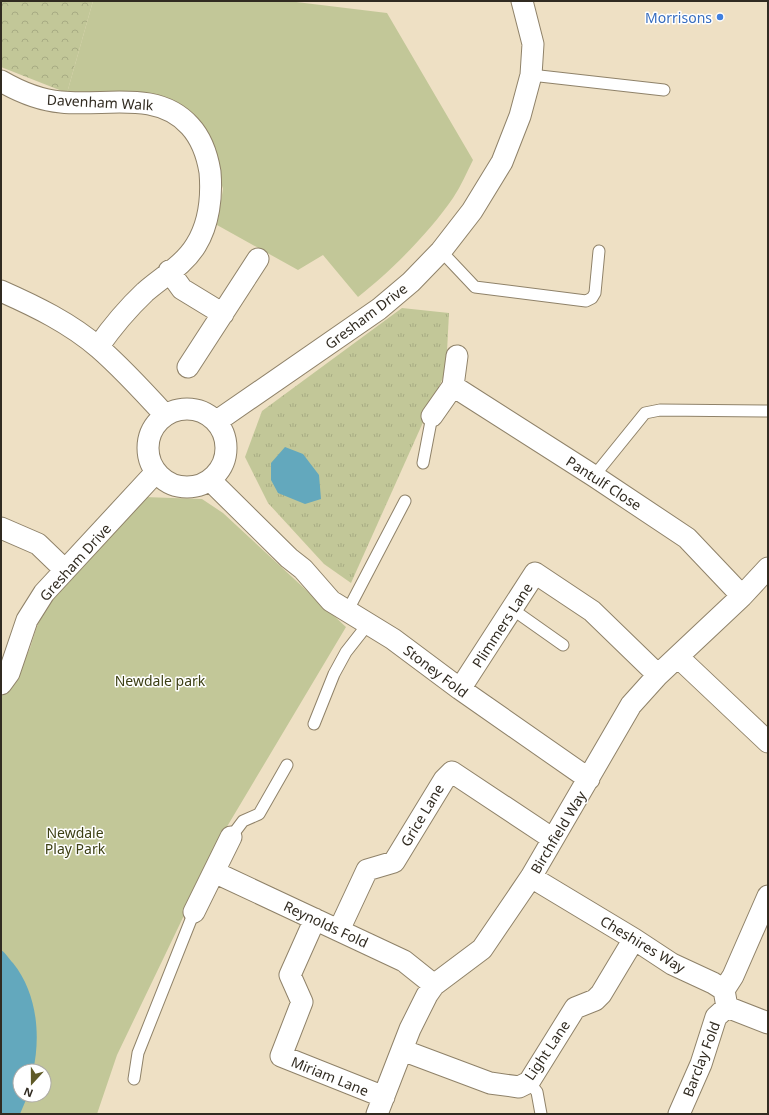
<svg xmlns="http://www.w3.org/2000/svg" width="769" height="1115" font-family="'Noto Sans',sans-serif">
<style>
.grass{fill:url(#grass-tufts)}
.forest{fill:url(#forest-crowns)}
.green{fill:#c2c798;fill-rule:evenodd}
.water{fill:#63a8bd}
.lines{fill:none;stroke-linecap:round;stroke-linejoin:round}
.service-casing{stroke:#8f8269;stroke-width:13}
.minor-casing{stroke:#8f8269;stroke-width:23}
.service{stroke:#fff;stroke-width:11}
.minor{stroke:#fff;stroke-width:21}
.shop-dot{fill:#3f7fe0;stroke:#fff;stroke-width:1.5}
.labels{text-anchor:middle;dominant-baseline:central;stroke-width:3;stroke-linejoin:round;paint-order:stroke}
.shop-label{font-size:14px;fill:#366cbe;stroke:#fff;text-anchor:end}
.street-label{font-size:14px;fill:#312b21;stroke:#fff}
.park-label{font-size:14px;fill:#3c3f14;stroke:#fff}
</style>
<defs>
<pattern id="grass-tufts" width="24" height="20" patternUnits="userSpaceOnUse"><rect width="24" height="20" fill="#c2c798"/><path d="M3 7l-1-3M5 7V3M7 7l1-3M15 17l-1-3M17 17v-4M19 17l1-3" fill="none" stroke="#a7ab83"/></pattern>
<pattern id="forest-crowns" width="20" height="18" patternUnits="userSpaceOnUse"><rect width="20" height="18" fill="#c2c798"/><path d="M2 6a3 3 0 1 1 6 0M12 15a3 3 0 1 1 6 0" fill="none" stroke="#a7ab83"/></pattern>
</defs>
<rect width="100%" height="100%" fill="#eee0c4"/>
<path class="grass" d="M 402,308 L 449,313 L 446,371 L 351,583 L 324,564 L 268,503 L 245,457 L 262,411 Z"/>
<path class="forest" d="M 1,1 L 93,1 L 67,93 L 1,67 Z"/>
<path class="green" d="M 93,1 L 288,1 L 387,13 L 473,160 C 467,172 461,186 453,198 C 429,233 391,271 358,297 L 323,255 L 298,270 L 217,225 L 223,189 L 206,132 L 193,116 L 67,93 Z
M 144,497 L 202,499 L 223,513 L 346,627 L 225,830 L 117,1055 L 97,1114 L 1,1114 L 1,697 L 17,677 L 30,648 L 37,626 L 52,598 ZM 20,1071 L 44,1071 L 44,1095 L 20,1095 Z"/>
<path class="water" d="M 285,447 L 303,454 L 319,475 L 321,499 L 305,504 L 278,493 L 271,480 L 271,463 Z
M 1,950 C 6,953 9,959 13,963 C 37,993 41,1035 33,1071 L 20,1071 L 20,1095 L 28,1095 L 20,1114 L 1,1114 Z"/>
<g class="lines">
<g class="service-casing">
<path id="service" d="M 531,75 L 664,90
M 441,251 L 475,287 L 586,301 L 592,298 L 595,293 L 599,251
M 423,463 L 432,416
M 594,476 L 645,413 L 660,410 L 768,411
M 344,608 L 348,610 L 405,501
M 512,609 L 563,645
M 314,724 L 334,674 L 346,652 L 368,624
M 231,837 L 243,821 L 259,814 L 287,765
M 134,1079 L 138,1053 L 194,912
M 529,1082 L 537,1092 L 541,1114"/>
</g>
<g class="minor-casing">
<path id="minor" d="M 1,81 C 20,92 39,100 61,102 C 104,107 157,89 190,126 C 202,139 207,154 210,172 C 212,196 209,224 196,245 C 184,265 162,277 145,292 C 127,309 112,327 98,347
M 169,271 L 182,289 L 223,314
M 1,291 C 35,306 70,323 99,348 C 122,368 144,392 165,415
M 188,367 L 258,259
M 453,386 L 594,476 L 687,538 L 742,596
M148 448a39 39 0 1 1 78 0a39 39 0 1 1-78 0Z
M 432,416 L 453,386 L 457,356
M 217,421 L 379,309 L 411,282 L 441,251 L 472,211 L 502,162 L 520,116 L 531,75 L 533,44 L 522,1
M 210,480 L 289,558 L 303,569 L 331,601 L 393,639 L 460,689 L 589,779
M 1,528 L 38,544 L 65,570
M 678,657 L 768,742
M 1,684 L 9,673 L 27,620 L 44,593 L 156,472
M 460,689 L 535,573 L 592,611 L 658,675
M 214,872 L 404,961 L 434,985
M 531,877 L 634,939 L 672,964 L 713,983 L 724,990 L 727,1007 L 768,1023
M 194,912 L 231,837
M 315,919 L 290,975 L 302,1002 L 281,1056 L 384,1097
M 339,930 L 367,870 L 394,862 L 444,780 L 452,772 L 553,839
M 724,990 L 733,976 L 768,896
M 402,1050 L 490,1083 L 519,1087 L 529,1082 L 575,1008 L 595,1000 L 601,994 L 634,939
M 377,1114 L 410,1029 L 427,995 L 434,985 L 482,949 L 531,877 L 631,705 L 658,675 L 742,596 L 768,568
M 679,1114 L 701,1064 L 716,1017 L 727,1007"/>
</g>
<use href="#service" class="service"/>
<use href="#minor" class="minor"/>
</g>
<circle class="shop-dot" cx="720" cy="17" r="4"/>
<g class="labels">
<g class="shop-label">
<text x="712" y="17">Morrisons</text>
</g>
<g class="street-label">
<text transform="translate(100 102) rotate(3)">Davenham Walk</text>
<text transform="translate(366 316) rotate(-37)">Gresham Drive</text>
<text transform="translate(604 483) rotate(33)">Pantulf Close</text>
<text transform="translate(75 562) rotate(-48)">Gresham Drive</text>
<text transform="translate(502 625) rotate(-57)">Plimmers Lane</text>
<text transform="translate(436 671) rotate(37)">Stoney Fold</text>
<text transform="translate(422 815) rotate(-59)">Grice Lane</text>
<text transform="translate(558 832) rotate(-59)">Birchfield Way</text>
<text transform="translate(326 924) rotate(25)">Reynolds Fold</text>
<text transform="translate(643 944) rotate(31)">Cheshires Way</text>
<text transform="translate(547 1050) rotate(-56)">Light Lane</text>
<text transform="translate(701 1059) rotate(-69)">Barclay Fold</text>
<text transform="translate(330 1076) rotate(22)">Miriam Lane</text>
</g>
<g class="park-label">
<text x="160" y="680">Newdale park</text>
<text x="75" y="832">Newdale<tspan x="75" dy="16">Play Park</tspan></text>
</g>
</g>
<rect width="769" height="1115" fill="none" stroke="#312b21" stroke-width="4"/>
<g transform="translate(32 1083) rotate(201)"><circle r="19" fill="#ffffff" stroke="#adaaa6"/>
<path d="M0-3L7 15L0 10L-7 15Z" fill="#5f5a27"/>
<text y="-6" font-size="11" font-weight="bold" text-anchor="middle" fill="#312b21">N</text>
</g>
</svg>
